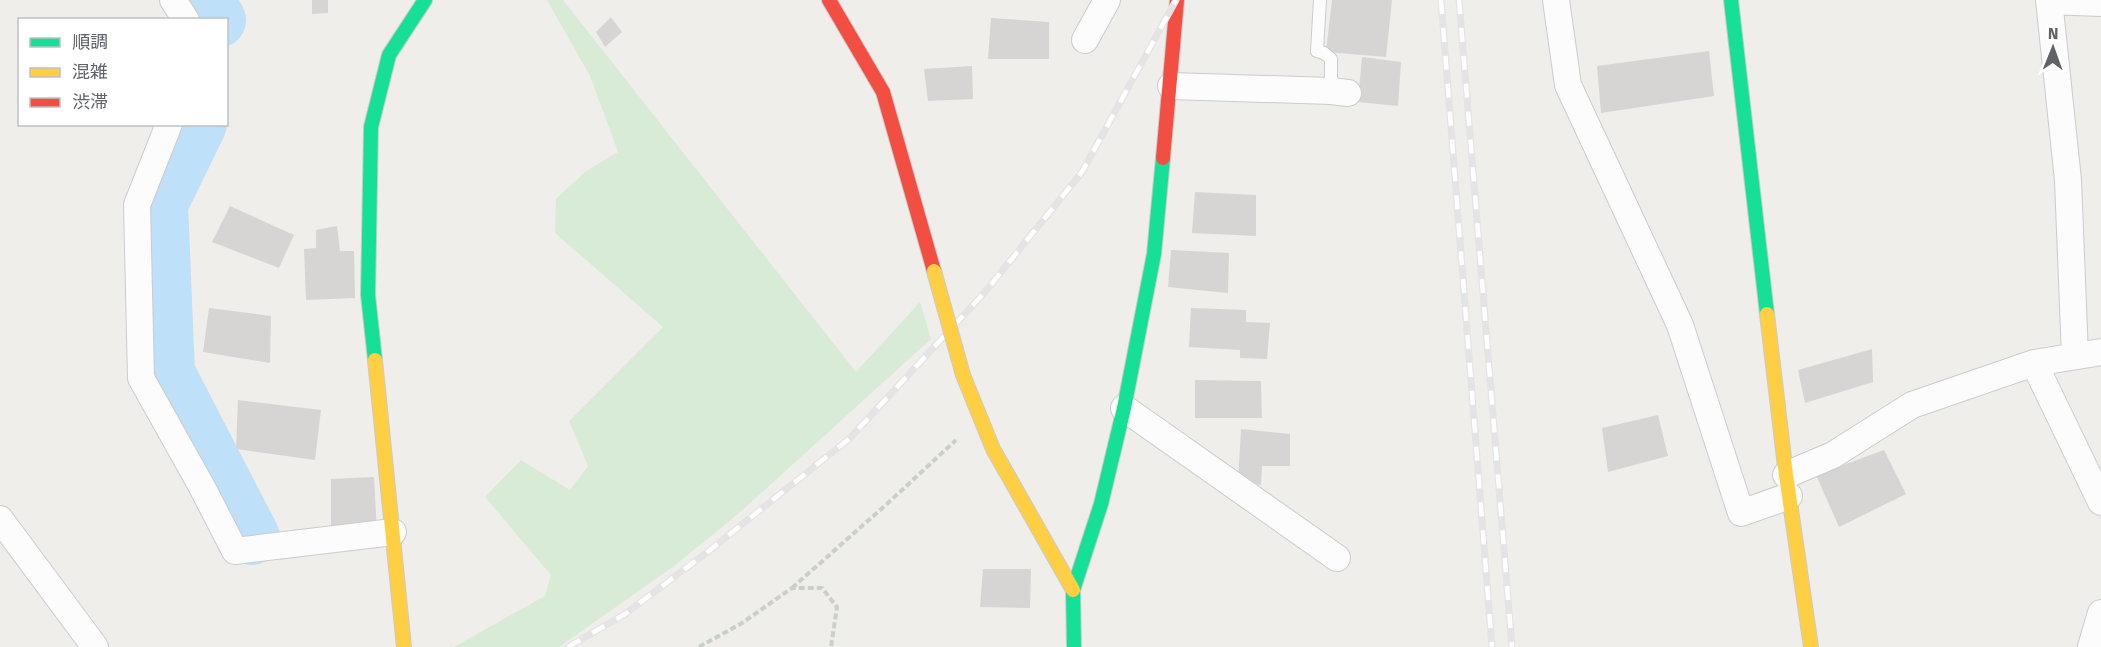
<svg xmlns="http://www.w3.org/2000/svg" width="2101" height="647" font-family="'Fira Sans','Noto Sans JP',sans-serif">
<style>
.green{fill:#d8ebd6}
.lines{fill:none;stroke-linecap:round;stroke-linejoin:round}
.river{stroke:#bfe0f9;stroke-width:56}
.building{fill:#d6d5d3}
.lane-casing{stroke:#cbcccc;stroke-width:14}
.street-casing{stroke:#cbcccc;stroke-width:28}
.fast-casing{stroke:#cacacb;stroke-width:16}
.slow-casing{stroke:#cacacb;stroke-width:16}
.jam-casing{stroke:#cacacb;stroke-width:16}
.path{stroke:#cacfcc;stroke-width:4;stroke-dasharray:6 3;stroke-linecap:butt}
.lane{stroke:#fdfcfc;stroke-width:12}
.street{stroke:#fdfcfc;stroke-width:26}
.fast{stroke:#16e098;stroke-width:14}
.slow{stroke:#ffcf43;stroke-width:14}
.jam{stroke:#f24e42;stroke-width:14}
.rail-casing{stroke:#e4e4e4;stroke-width:7}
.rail{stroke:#fff;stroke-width:4.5;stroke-dasharray:14;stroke-linecap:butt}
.slow-bridge-casing{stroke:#cacacb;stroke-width:16;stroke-linecap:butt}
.slow-bridge{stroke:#ffcf43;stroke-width:14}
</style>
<rect width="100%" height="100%" fill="#efeeea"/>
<path class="green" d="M 547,0 L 563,0 L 856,372 L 920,302 L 931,339 L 738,514 L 674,566 L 559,647 L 454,647 L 545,596 L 551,575 L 485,497 L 521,460 L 570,490 L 588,466 L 569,421 L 663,327 L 555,233 L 556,199 L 585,172 L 618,152 L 590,76 Z"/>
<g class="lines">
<path class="river" d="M 206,0 L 218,20
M 199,124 L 160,204 L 167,373 L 252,537"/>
</g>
<path class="building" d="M 312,0 L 328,0 L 328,13 L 312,14 Z
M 1332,0 L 1392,0 L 1386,57 L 1326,52 Z
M 611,17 L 622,32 L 605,47 L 596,32 Z
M 991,18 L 1049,22 L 1049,59 L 988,59 Z
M 1709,51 L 1714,96 L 1601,113 L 1597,66 Z
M 1362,57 L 1401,62 L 1398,106 L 1358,102 Z
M 972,66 L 973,99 L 928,101 L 924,69 Z
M 1195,192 L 1256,195 L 1256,236 L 1192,233 Z
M 230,206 L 294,235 L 279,268 L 212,242 Z
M 337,226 L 340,251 L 354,251 L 355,298 L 306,300 L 304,249 L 316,248 L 316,230 Z
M 1171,250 L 1229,253 L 1228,293 L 1168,287 Z
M 209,308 L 271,316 L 270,363 L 203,352 Z
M 1191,308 L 1246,310 L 1246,322 L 1270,323 L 1267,359 L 1240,358 L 1240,350 L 1189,347 Z
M 1872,349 L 1873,382 L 1805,403 L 1798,370 Z
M 1195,380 L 1261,381 L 1262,418 L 1195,418 Z
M 238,400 L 321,410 L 315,460 L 236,449 Z
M 1658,415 L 1668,456 L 1608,472 L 1602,428 Z
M 1241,429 L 1290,434 L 1290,466 L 1262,466 L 1261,485 L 1238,482 Z
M 1884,450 L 1906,494 L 1839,527 L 1816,475 Z
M 374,477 L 377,533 L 331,535 L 331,479 Z
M 983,569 L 1031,569 L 1030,608 L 980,607 Z"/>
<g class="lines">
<g class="lane-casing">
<path id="lane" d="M 1320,0 L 1317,51 L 1324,53 L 1331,59 L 1331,91"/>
</g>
<g class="street-casing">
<path id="street" d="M 173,0 L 186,20
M 1556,0 L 1568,85 L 1680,325 L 1741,513 L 1789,496
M 2049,0 L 2068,180 L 2075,356
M 2049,1 L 2101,3
M 1085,40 L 1107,0
M 1171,86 L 1331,91 L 1348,93
M 169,124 L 137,205 L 141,378 L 202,487 L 235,551 L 393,532
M 2034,363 L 2101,502
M 1124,408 L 1337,558
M 1786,475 L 1833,455 L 1912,405 L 2034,363 L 2101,352
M 0,519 L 95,647
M 2091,647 L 2101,613"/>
</g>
<g class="fast-casing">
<path id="fast" d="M 1731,0 L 1767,314
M 375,360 L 368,295 L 371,127 L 389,55 L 425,0
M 1074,647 L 1073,590 L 1101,504 L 1124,408 L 1154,254 L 1163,158"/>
</g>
<g class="slow-casing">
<path id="slow" d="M 1767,314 L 1786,475 L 1811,647
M 375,360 L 404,647
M 963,375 L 993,449 L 1073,590"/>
</g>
<g class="jam-casing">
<path id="jam" d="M 829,0 L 883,92 L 934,271
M 1163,158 L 1177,0"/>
</g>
<path class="path" d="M 792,588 L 888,503 L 956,440
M 699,647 L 742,623 L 792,588 L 822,588 L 837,607 L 831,647"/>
<use href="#lane" class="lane"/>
<use href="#street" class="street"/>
<use href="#fast" class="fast"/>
<use href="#slow" class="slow"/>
<use href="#jam" class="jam"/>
<g class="rail-casing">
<path id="rail" d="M 1441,0 L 1492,647
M 1459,0 L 1512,647
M 568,647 L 625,614 L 710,550 L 849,439 L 985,292 L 1082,172 L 1176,0"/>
</g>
<use href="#rail" class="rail"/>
<g class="slow-bridge-casing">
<path id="slow-bridge" d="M 934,271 L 963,375"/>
</g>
<use href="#slow-bridge" class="slow-bridge"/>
</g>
<rect x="18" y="18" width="210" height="108" fill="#ffffff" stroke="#bfc1c3" stroke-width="1.5"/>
<rect x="30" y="38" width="30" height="9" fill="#16e098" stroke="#bfc1c3" stroke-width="1.5"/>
<text x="72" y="48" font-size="18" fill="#5f6368">順調</text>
<rect x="30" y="68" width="30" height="9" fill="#ffcf43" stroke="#bfc1c3" stroke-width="1.5"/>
<text x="72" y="78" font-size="18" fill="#5f6368">混雑</text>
<rect x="30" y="98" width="30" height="9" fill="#f24e42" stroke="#bfc1c3" stroke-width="1.5"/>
<text x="72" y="108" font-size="18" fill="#5f6368">渋滞</text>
<g transform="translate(2053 48) rotate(1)" stroke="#ffffff" stroke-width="4.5" paint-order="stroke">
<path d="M0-4.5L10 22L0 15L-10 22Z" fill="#5f6368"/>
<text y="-9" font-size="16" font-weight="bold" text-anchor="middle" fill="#5f6368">N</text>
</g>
</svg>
